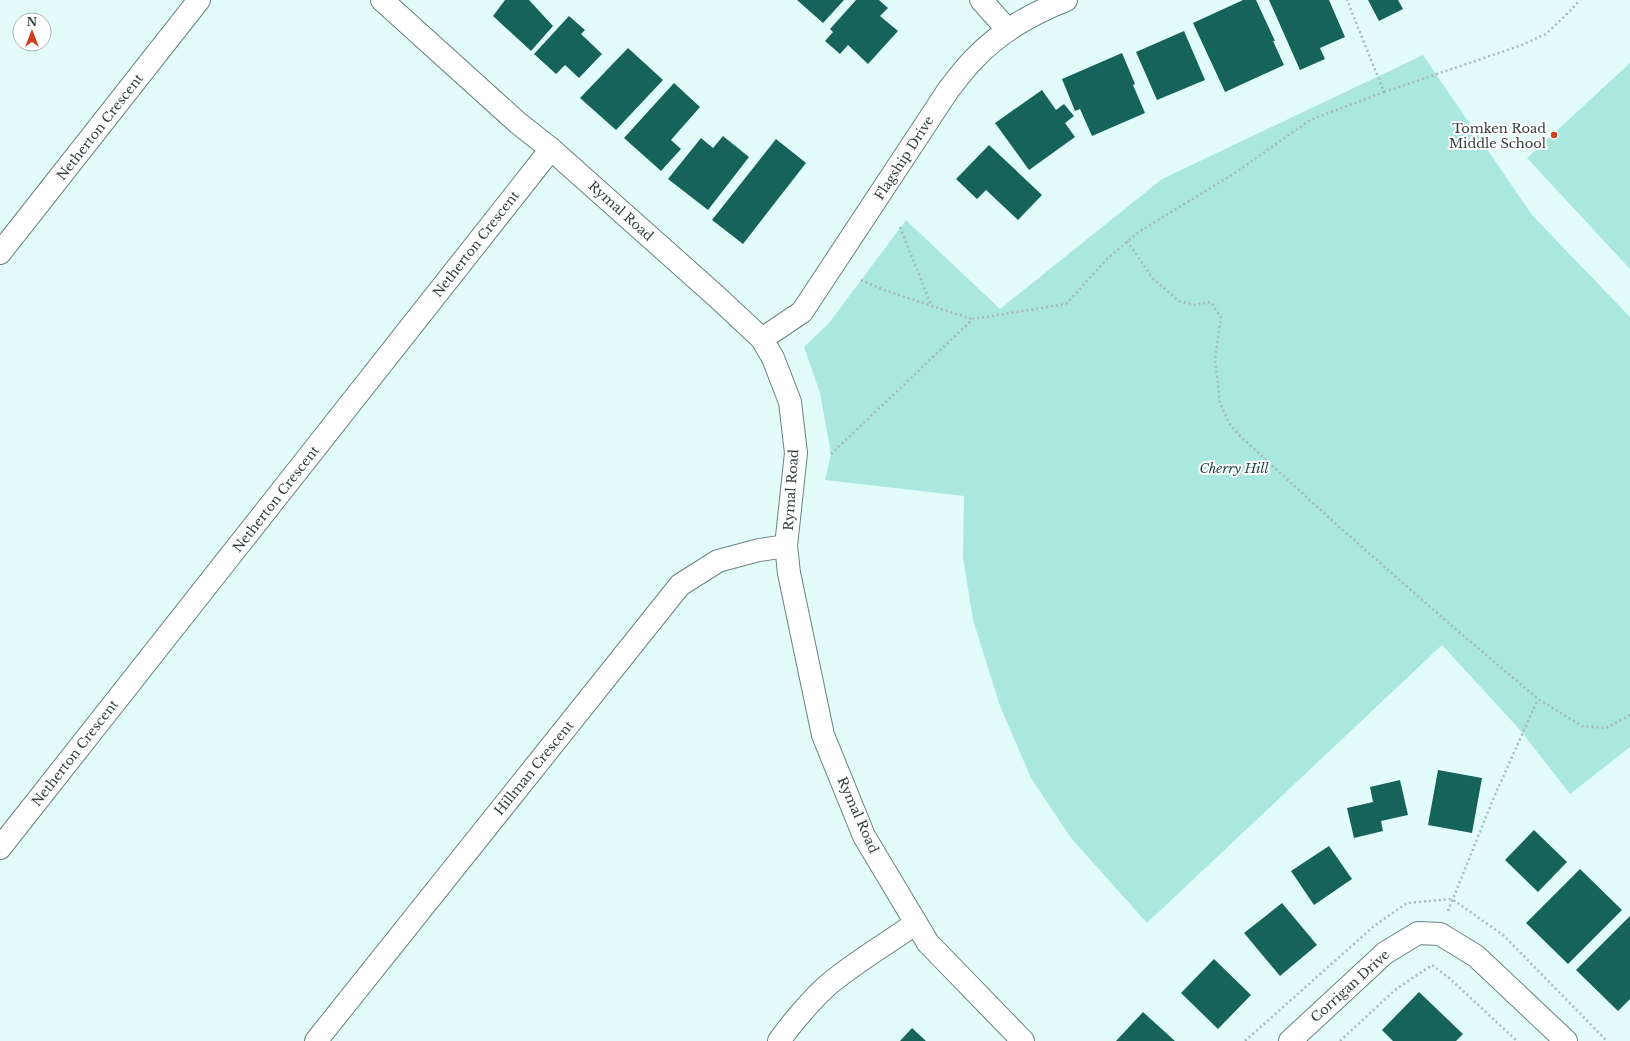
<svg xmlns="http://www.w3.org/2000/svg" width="1630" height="1041" font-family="'Libre Baskerville',serif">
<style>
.green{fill:#aae8df}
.building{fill:#16635c}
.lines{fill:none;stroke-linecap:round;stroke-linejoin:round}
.minor-casing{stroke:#6a827e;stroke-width:24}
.tertiary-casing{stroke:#6a827e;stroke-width:24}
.path{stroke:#a6bbb8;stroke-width:2.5;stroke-dasharray:2 3;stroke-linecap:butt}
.minor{stroke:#fff;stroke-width:22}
.tertiary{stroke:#fff;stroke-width:22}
.poi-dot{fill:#cb421d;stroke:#fff;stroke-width:1.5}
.labels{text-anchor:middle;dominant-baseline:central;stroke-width:4;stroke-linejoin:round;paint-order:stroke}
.street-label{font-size:13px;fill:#343f3d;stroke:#fff}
.poi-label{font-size:13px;fill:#343f3d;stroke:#fff;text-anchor:end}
.park-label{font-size:13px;font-style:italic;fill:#1d4843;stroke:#fff}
</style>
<rect width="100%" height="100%" fill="#e2fdf9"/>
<path class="green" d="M 1423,55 L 1532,215 L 1630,317 L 1630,747 L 1570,794 L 1520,730 L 1442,645 L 1147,923 L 1071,838 L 1031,778 L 1000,706 L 973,620 L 963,557 L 964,496 L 825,480 L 831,454 L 820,393 L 804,347 L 829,323 L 906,220 L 1000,309 L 1162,179 Z
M 1630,63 L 1630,269 L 1527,158 Z"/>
<path class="building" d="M 505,0 L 529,0 L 553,26 L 531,51 L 493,16 Z
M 797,0 L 844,0 L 823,23 Z
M 856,0 L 879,0 L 888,8 L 880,16 L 898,31 L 868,64 L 848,45 L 840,54 L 825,41 L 833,32 L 830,29 Z
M 1243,0 L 1256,0 L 1275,41 L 1273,41 L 1284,65 L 1225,92 L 1193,23 Z
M 1269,0 L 1329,0 L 1345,37 L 1320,48 L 1325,59 L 1300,70 Z
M 1368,0 L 1398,0 L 1403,9 L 1379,21 Z
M 569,16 L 585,30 L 581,34 L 602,54 L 579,78 L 565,65 L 556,74 L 534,54 Z
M 1184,31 L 1205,80 L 1157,100 L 1136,52 Z
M 628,48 L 663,80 L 616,130 L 580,98 Z
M 1122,53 L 1135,84 L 1133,85 L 1145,113 L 1092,136 L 1080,109 L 1075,111 L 1062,79 Z
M 674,83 L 700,107 L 671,140 L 681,149 L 661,171 L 624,138 Z
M 1042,90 L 1056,110 L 1064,104 L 1074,116 L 1065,123 L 1075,137 L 1029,170 L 995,123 Z
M 723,136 L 749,157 L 708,210 L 668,179 L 701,138 L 713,148 Z
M 776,139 L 806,163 L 743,244 L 712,220 Z
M 989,145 L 1042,195 L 1018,220 L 986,190 L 977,199 L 956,179 Z
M 1438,770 L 1482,778 L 1472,833 L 1428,825 Z
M 1400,780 L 1408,815 L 1381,821 L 1383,831 L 1354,838 L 1347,808 L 1373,802 L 1370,787 Z
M 1534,830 L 1567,862 L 1538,892 L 1505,860 Z
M 1329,846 L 1352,879 L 1314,905 L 1291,871 Z
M 1580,869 L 1622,910 L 1568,964 L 1526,923 Z
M 1282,903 L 1317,945 L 1280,976 L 1244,933 Z
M 1630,916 L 1630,999 L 1618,1011 L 1576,970 Z
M 1214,959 L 1251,995 L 1218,1029 L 1181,993 Z
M 1419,992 L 1463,1034 L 1456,1041 L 1393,1041 L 1382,1030 Z
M 1143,1012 L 1175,1041 L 1116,1041 Z
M 912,1028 L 926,1041 L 900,1041 Z"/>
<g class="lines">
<g class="minor-casing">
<path id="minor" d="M 981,0 L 1008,30
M 0,253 L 199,0
M 0,848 L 551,149
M 316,1041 L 680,585 L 718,561 L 759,550 L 786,546
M 779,1041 C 791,1024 812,999 828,985 C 855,962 887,944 916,923
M 1290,1041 L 1385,953 L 1418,933 L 1440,934 L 1476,956 L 1566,1041"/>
</g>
<g class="tertiary-casing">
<path id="tertiary" d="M 382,0 L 518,123 L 551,149 L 716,296 L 762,339 L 773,358 L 790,402 L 796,453 L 786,546 L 789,573 L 823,735 L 864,836 L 928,943 L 1023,1041
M 762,339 L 802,312 L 949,89 C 957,79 965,68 974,59 C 1001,31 1031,14 1066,0"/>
</g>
<path class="path" d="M 1384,92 L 1522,45 L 1546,34 L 1571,10 L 1580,0
M 900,227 L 932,307
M 1127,241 L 1153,279 L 1179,301 L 1195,305 L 1211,302 L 1221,318 L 1215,359 L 1220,403 L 1229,423 L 1239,435 L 1337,525 L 1445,620 L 1538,699 L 1582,726 L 1606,728 L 1630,715
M 861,280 L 884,290 L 972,319
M 831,454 L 973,319 L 1066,304 L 1108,258 L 1140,231 L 1235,173 L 1310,120 L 1384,92 L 1347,0
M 1448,911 L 1494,797 L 1538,699
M 1245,1041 L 1374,926 L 1407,903 L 1452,899 L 1503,935 L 1607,1041
M 1340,1041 L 1395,990 L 1432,965 L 1448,977 L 1517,1041"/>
<use href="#minor" class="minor"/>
<use href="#tertiary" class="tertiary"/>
</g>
<circle class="poi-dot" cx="1554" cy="135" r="4"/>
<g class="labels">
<g class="street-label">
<text transform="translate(100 127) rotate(-52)">Netherton Crescent</text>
<text transform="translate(904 158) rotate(-57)">Flagship Drive</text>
<text transform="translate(621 211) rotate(42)">Rymal Road</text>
<text transform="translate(476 244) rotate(-52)">Netherton Crescent</text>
<text transform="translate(791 490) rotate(-86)">Rymal Road</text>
<text transform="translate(276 499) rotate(-52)">Netherton Crescent</text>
<text transform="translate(75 753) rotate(-52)">Netherton Crescent</text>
<text transform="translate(534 768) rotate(-51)">Hillman Crescent</text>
<text transform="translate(858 815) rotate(66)">Rymal Road</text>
<text transform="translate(1350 986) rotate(-42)">Corrigan Drive</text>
</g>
<g class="poi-label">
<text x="1546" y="128">Tomken Road<tspan x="1546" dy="15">Middle School</tspan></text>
</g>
<g class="park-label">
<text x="1234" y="468">Cherry Hill</text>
</g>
</g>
<g transform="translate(32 32)"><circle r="19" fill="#ffffff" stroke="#aeb2b1"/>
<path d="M0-3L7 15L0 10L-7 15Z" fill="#cb421d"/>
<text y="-6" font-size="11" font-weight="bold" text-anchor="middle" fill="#343f3d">N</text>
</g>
</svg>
